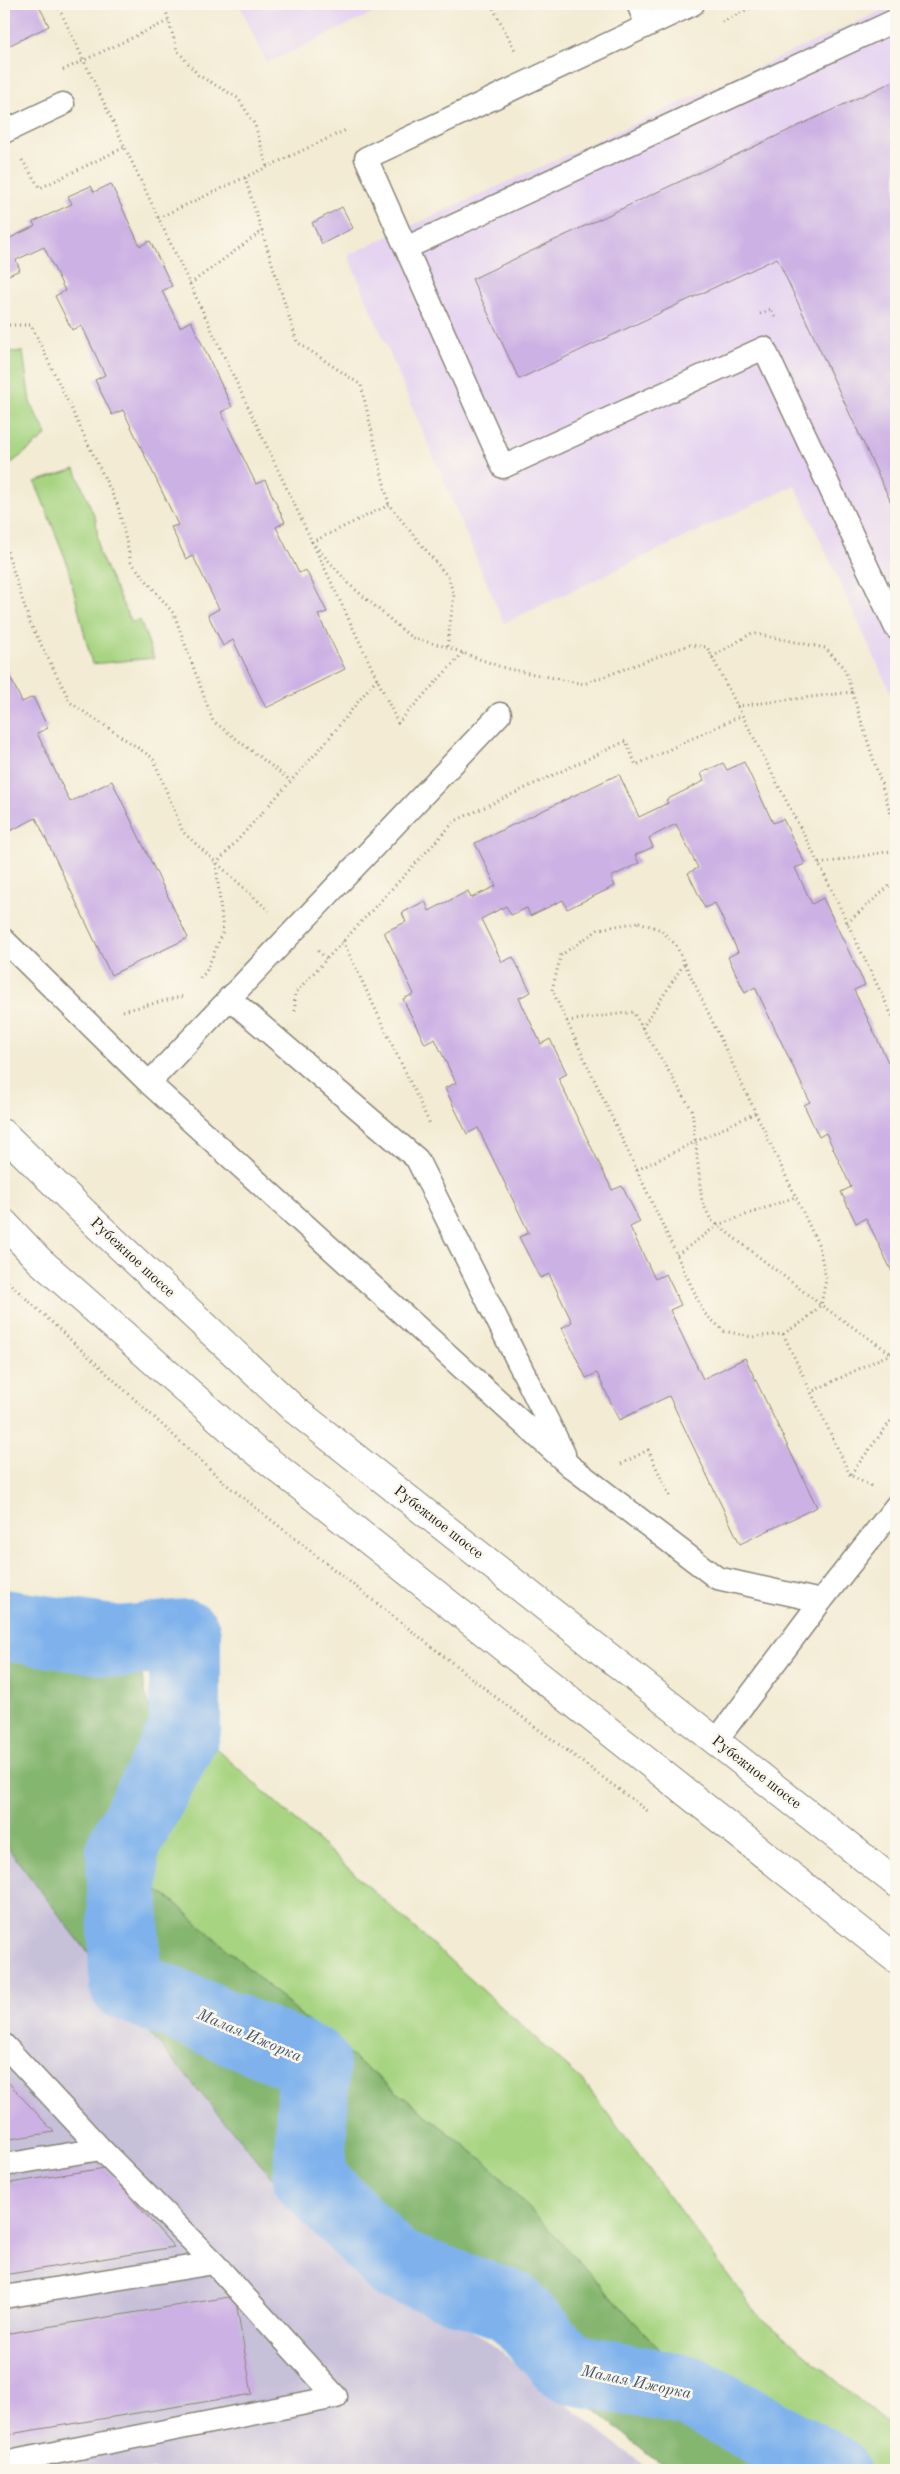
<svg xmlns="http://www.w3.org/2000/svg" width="900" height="2474" font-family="'Old Standard TT',serif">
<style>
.built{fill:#e5d3f1}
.industrial{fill:#c7c0d9}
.green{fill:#a7d481;stroke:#62784e}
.forest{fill:#85b66f;stroke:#506946}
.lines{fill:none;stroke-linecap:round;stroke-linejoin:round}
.river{stroke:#7fb2ec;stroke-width:72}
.building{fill:#ccb1e4}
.lane-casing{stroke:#888478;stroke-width:25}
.primary-casing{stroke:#888478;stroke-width:30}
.path{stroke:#888478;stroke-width:3;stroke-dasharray:1 4;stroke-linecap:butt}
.lane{stroke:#fff;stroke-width:22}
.primary{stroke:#fff;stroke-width:28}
.labels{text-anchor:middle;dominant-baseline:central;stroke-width:5;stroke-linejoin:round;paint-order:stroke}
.street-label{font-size:15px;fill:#1c1c1c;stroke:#fbf7ec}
.water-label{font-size:16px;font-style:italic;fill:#44586f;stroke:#fbf7ec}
</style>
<rect width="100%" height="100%" fill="#fbf7ec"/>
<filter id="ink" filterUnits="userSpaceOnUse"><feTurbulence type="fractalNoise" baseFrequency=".02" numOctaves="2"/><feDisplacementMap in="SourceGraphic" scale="10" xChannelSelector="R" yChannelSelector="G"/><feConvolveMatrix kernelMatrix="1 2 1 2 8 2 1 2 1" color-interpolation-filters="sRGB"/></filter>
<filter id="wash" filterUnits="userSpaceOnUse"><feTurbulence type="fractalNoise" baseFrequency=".0096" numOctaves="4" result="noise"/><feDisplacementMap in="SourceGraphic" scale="20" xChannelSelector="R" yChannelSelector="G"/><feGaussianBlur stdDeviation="1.12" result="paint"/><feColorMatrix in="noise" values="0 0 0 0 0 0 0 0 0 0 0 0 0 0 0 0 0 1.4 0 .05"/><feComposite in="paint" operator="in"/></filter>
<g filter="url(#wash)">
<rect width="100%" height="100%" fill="#f3ebd3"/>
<path class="built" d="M 239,4 L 392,4 L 267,63 Z
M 896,4 L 896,704 L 795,485 L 504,623 L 348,255 Z"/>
<path class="industrial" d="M 4,1823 L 256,2142 L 371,2268 L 485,2339 L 649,2470 L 4,2470 Z"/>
<path class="green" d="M 4,351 L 23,352 L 30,402 L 47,435 L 4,469 Z
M 75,469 L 96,520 L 99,553 L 131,622 L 140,620 L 154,658 L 92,664 L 66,560 L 35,482 Z
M 155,1738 L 207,1740 L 584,2082 L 757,2314 L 896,2431 L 896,2470 L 772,2470 L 487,2163 L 313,2026 L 173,1901 L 104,1855 Z"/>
<path class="forest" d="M 4,1651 L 138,1657 L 155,1738 L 104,1855 L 173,1901 L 313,2026 L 487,2163 L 772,2470 L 668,2470 L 557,2379 L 473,2316 L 378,2265 L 279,2186 L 148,2031 L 4,1843 Z"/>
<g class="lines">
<path class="river" d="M 4,1625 L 120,1642 L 185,1635 L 185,1730 L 122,1849 L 125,1984 L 314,2063 L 309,2178 L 395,2265 L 511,2306 L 569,2368 L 689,2391 L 833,2470"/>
</g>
<g id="blocks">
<path class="building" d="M 4,4 L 38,4 L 49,26 L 4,48 Z
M 896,80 L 896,513 L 777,258 L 519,379 L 472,279 Z
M 111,184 L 140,246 L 150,241 L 172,286 L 162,291 L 180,327 L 191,321 L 232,407 L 221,412 L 256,484 L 265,480 L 285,522 L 276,527 L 299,573 L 306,570 L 327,612 L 318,615 L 345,669 L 266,708 L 233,640 L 223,646 L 208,615 L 219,609 L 193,556 L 186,559 L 171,527 L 178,525 L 123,410 L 112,415 L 95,380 L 105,375 L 82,326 L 72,330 L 55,296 L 65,291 L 44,247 L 16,260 L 20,270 L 4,277 L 4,234 L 6,240 L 35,226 L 33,222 L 72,204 L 68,196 L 91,186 L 94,192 Z
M 342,207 L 353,228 L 322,244 L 312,223 Z
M 4,664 L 22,702 L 33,697 L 48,728 L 37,733 L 70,802 L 112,781 L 188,938 L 111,975 L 36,818 L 4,834 Z
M 744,762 L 773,823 L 783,819 L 805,864 L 795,868 L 812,904 L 823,898 L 865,985 L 854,990 L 888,1062 L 896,1058 L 896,1280 L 866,1218 L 856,1223 L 841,1192 L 851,1187 L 826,1133 L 819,1137 L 804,1105 L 810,1102 L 755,987 L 745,993 L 728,957 L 738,952 L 715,903 L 705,908 L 688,873 L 698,868 L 676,824 L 649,838 L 653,847 L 635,855 L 639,863 L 611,877 L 615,886 L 567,909 L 563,900 L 530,916 L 527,908 L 511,915 L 506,906 L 481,919 L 502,962 L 513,957 L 531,992 L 519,998 L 541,1044 L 550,1039 L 567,1074 L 558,1078 L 612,1190 L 622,1186 L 640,1222 L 630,1227 L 655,1279 L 666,1274 L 681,1305 L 670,1310 L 703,1379 L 745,1358 L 817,1507 L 740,1544 L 669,1396 L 619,1420 L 597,1373 L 586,1378 L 562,1328 L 572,1322 L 549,1274 L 540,1278 L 519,1237 L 529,1233 L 478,1128 L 467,1134 L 445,1088 L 456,1083 L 435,1039 L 425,1044 L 403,999 L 414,994 L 384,932 L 406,922 L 402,913 L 425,901 L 429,911 L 468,891 L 471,898 L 496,886 L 475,843 L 619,774 L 639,817 L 668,803 L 666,800 L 704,781 L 701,773 L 723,763 L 727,770 Z
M 4,2078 L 54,2132 L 4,2140 Z
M 105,2168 L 174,2247 L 4,2275 L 4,2184 Z
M 235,2296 L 252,2394 L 4,2435 L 4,2334 Z"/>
</g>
</g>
<g filter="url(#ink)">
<use href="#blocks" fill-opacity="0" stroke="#888478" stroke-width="1"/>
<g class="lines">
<g class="lane-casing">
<path id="lane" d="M 638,4 L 647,25
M 693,4 L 366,158 L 503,467 L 764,348 L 896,628
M 4,132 L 63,104
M 406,248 L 896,20
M 4,940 L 149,1083 L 570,1466 L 717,1578 L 821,1601
M 229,998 L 417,1159 L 564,1454
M 149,1083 L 500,714
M 716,1741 L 821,1601 L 896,1506
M 4,2045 L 101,2149 L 214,2263 L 336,2397
M 4,2165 L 101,2149
M 4,2297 L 214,2263
M 4,2463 L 336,2397"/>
</g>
<g class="primary-casing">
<path id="primary" d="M 4,1134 L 97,1225 L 295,1410 L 896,1883
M 4,1223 L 39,1260 L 251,1447 L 896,1959"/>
</g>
<path class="path" d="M 57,4 L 398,723 L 463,653
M 164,4 L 177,50 L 198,75 L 238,98 L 255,125 L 267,167
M 491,4 L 516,52
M 722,22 L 759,4
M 63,70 L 168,21
M 22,160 L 40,188 L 125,147
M 245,178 L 297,342 L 361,385 L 389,505 L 448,577 L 454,595 L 447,647
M 158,218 L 346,130
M 190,284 L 262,231
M 760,314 L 771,309 L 775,317
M 4,325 L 31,325 L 118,506 L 131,562 L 174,614 L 213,721 L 291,781
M 389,505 L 312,542 L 350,585 L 412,638 L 447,647 L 504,668 L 584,684 L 689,645 L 707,647 L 823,872 L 896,1024
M 4,542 L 30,623 L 71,703 L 153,758 L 183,832 L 269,911
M 712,657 L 752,633 L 825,648 L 844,667 L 896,830
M 737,706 L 852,692
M 819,864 L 896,850
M 639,922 L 661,930 L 676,945 L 819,1246 L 826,1279 L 821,1305 L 804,1321 L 783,1334 L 752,1337 L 724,1331 L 704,1313 L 552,990 L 561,955 L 599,929 Z
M 847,923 L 896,880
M 343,941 L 430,1124
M 318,951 L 327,959
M 200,978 L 206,972 L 223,931 L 216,864 L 326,742 L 377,678
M 123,1011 L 184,996
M 295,1011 L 295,993 L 455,821 L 626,741 L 636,765 L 742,715
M 567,1021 L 633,1012 L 692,1110 L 702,1202 L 711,1220 L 821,1305 L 896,1357
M 642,1028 L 684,964
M 637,1170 L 755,1113
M 677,1255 L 718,1225 L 795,1197
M 4,1278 L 227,1485 L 498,1699 L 649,1812
M 783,1334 L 811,1392
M 621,1464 L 648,1450 L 671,1499
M 850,1475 L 811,1392 L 896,1351
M 871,1486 L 850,1475 L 896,1414"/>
<use href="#lane" class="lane"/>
<use href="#primary" class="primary"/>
</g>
</g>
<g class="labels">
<g class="street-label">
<text transform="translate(132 1258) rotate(43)">Рубежное шоссе</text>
<text transform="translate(438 1523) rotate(38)">Рубежное шоссе</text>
<text transform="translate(756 1773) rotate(38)">Рубежное шоссе</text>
</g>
<g class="water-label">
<text transform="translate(249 2036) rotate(23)">Малая Ижорка</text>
<text transform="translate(636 2383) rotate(12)">Малая Ижорка</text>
</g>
</g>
<rect width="900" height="2474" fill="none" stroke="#fbf7ec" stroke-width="20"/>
</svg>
